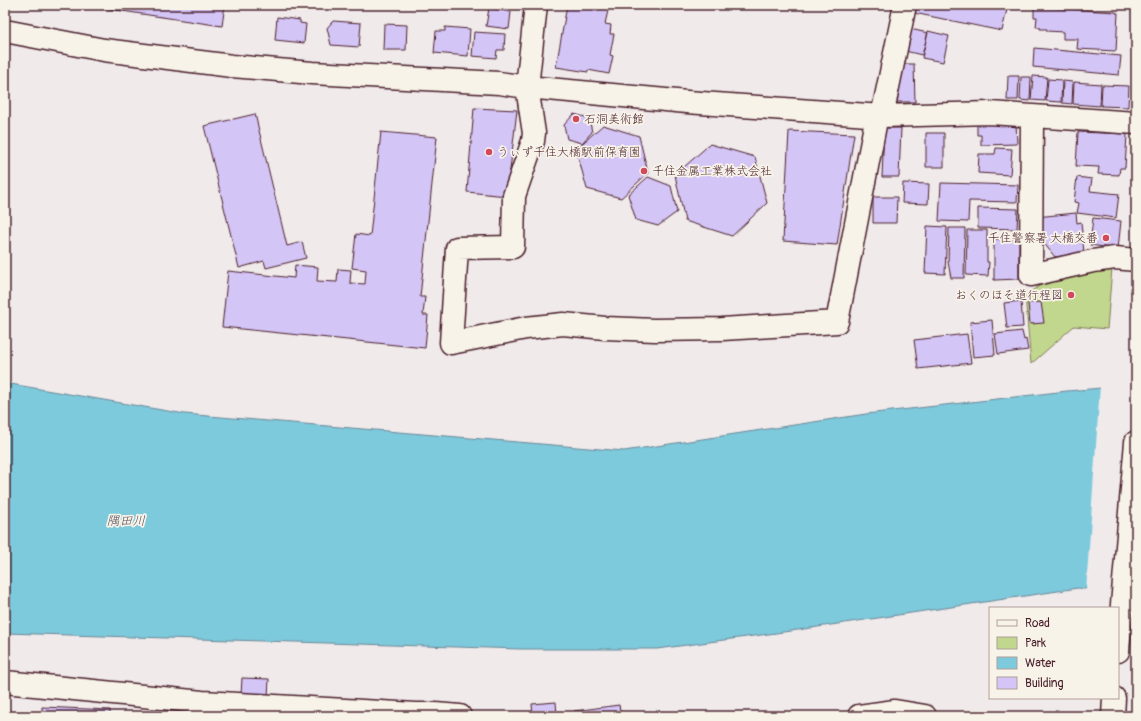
<svg xmlns="http://www.w3.org/2000/svg" width="1141" height="721" font-family="Pangolin,'Klee One',sans-serif">
<style>
.green{fill:#c0d78d;stroke:#857b5c}
.water{fill:#7dcadc;stroke:#698695}
.pier{fill:#f0eaeb}
.building{fill:#d4c5f7;stroke:#4a1f2b}
.lines{fill:none;stroke-linecap:round;stroke-linejoin:round}
.minor-casing{stroke:#4a1f2b;stroke-width:25}
.highway-casing{stroke:#4a1f2b;stroke-width:25}
.minor{stroke:#f7f3e8;stroke-width:22}
.highway{stroke:#f7f3e8;stroke-width:22}
.poi-dot{fill:#d1495b;stroke:#f7f3e8;stroke-width:1.5}
.labels{text-anchor:middle;dominant-baseline:central;stroke-width:3.5;stroke-linejoin:round;paint-order:stroke}
.poi-label{font-size:12px;fill:#4a1f2b;stroke:#f7f3e8;text-anchor:start}
.water-label{font-size:13px;font-style:italic;fill:#595260;stroke:#f7f3e8}
</style>
<rect width="100%" height="100%" fill="#f0eaeb"/>
<filter id="ink" filterUnits="userSpaceOnUse"><feTurbulence type="fractalNoise" baseFrequency=".025" numOctaves="2"/><feDisplacementMap in="SourceGraphic" scale="8" xChannelSelector="R" yChannelSelector="G"/><feConvolveMatrix kernelMatrix="1 2 1 2 8 2 1 2 1" color-interpolation-filters="sRGB"/></filter>
<g filter="url(#ink)">
<path class="green" d="M 1112,268 L 1107,329 L 1074,326 L 1031,364 L 1025,295 L 1041,285 L 1093,269 Z"/>
<path class="water" d="M 5,383 L 185,414 L 624,451 L 866,414 L 1067,391 L 1136,385 L 1136,594 L 1078,588 L 791,631 L 657,649 L 520,649 L 5,633 Z"/>
<path class="pier" d="M 1136,383 L 1136,596 L 1086,591 L 1100,386 Z"/>
<path class="building" d="M 82,5 L 225,5 L 222,26 Z
M 449,5 L 460,5 L 459,8 L 448,7 Z
M 567,5 L 613,5 L 613,6 L 609,6 L 605,24 L 611,25 L 610,34 L 614,34 L 610,55 L 613,56 L 609,74 L 588,70 L 588,72 L 556,67 Z
M 916,5 L 1008,5 L 1002,31 L 914,13 Z
M 1034,7 L 1116,12 L 1116,13 L 1118,13 L 1116,51 L 1077,49 L 1078,39 L 1063,39 L 1063,32 L 1047,31 L 1047,29 L 1040,29 L 1040,27 L 1036,27 L 1037,17 L 1034,17 Z
M 489,8 L 511,12 L 509,29 L 486,26 Z
M 277,17 L 300,20 L 300,23 L 306,24 L 304,43 L 275,40 Z
M 333,21 L 361,23 L 359,47 L 331,45 L 327,28 Z
M 384,24 L 407,25 L 406,50 L 383,50 Z
M 445,27 L 470,29 L 468,56 L 434,53 L 436,31 L 445,31 Z
M 910,29 L 928,33 L 922,55 L 905,51 Z
M 928,31 L 949,36 L 943,62 L 922,58 Z
M 474,32 L 505,34 L 504,50 L 497,50 L 496,58 L 472,56 Z
M 1034,48 L 1121,56 L 1119,75 L 1033,67 Z
M 900,64 L 914,64 L 915,102 L 896,102 Z
M 1008,76 L 1019,76 L 1018,100 L 1007,100 Z
M 1033,76 L 1047,77 L 1045,101 L 1031,100 Z
M 1021,77 L 1031,77 L 1030,101 L 1020,100 Z
M 1048,79 L 1062,80 L 1061,102 L 1046,101 Z
M 1063,81 L 1073,82 L 1072,104 L 1062,103 Z
M 1074,82 L 1101,84 L 1100,106 L 1073,104 Z
M 1102,85 L 1129,86 L 1128,107 L 1101,106 Z
M 474,108 L 517,110 L 507,196 L 467,192 Z
M 255,114 L 287,246 L 302,242 L 306,258 L 266,268 L 264,261 L 239,268 L 204,126 Z
M 574,114 L 589,118 L 592,132 L 582,143 L 567,139 L 564,125 Z
M 977,123 L 1016,123 L 1017,144 L 981,145 L 981,135 L 977,135 Z
M 603,125 L 639,136 L 648,173 L 621,198 L 587,189 L 576,149 Z
M 884,128 L 901,128 L 899,177 L 882,177 Z
M 789,131 L 854,134 L 837,245 L 783,241 Z
M 381,132 L 437,137 L 420,297 L 425,297 L 423,315 L 428,315 L 425,348 L 222,327 L 228,271 L 294,278 L 295,265 L 318,267 L 317,281 L 337,282 L 338,269 L 351,270 L 350,283 L 365,284 L 366,270 L 352,268 L 356,234 L 370,236 Z
M 1078,132 L 1127,134 L 1125,168 L 1120,168 L 1119,175 L 1098,174 L 1099,167 L 1076,166 Z
M 926,133 L 944,133 L 944,167 L 926,167 Z
M 710,144 L 755,157 L 767,203 L 732,236 L 685,221 L 675,175 Z
M 996,148 L 1012,149 L 1010,175 L 978,173 L 979,154 L 995,154 Z
M 648,177 L 671,186 L 677,212 L 658,226 L 636,220 L 628,195 Z
M 1077,177 L 1092,179 L 1090,191 L 1119,194 L 1116,218 L 1077,213 L 1079,203 L 1074,202 Z
M 903,183 L 929,184 L 928,204 L 902,203 Z
M 941,183 L 1018,185 L 1017,202 L 969,201 L 968,222 L 939,221 Z
M 873,197 L 897,197 L 896,223 L 873,223 Z
M 978,208 L 1018,209 L 1017,229 L 978,228 Z
M 1076,213 L 1077,223 L 1081,222 L 1084,253 L 1055,257 L 1038,236 L 1036,217 Z
M 1093,218 L 1121,221 L 1118,249 L 1090,245 Z
M 927,226 L 947,227 L 945,274 L 925,273 Z
M 949,228 L 965,228 L 964,278 L 951,278 L 948,262 Z
M 967,230 L 987,230 L 987,262 L 989,262 L 988,276 L 966,275 Z
M 994,239 L 1019,239 L 1019,279 L 994,280 Z
M 1021,301 L 1023,327 L 1007,328 L 1004,303 Z
M 1041,302 L 1044,323 L 1030,324 L 1028,303 Z
M 992,320 L 995,355 L 973,357 L 970,322 Z
M 1022,331 L 1024,340 L 1026,339 L 1028,350 L 998,354 L 995,334 Z
M 967,334 L 971,363 L 918,369 L 914,340 Z
M 242,678 L 269,679 L 268,697 L 241,695 Z
M 556,702 L 557,716 L 533,716 L 532,704 Z
M 619,705 L 621,716 L 575,716 L 574,711 Z
M 42,707 L 110,710 L 110,716 L 42,716 Z"/>
<g class="lines">
<g class="minor-casing">
<path id="minor" d="M 536,5 L 527,87 L 687,102 L 882,116 L 990,113 L 1136,123
M 5,31 L 104,50 L 232,66 L 312,73 L 499,83 L 527,87 L 534,133 L 533,141 L 514,196 L 513,247 L 457,248 L 451,343 L 526,328 L 563,324 L 605,328 L 655,330 L 722,329 L 837,322 L 877,115
M 882,116 L 905,5
M 1032,116 L 1031,275 L 1093,261 L 1115,258 L 1136,260
M 5,682 L 202,702 L 416,714 L 435,714 L 460,716
M 859,716 L 895,711 L 925,716"/>
</g>
<g class="highway-casing">
<path id="highway" d="M 1118,651 L 1136,442
M 1113,716 L 1114,698"/>
</g>
<use href="#minor" class="minor"/>
<use href="#highway" class="highway"/>
</g>
</g>
<g class="poi-dot">
<circle cx="576" cy="119" r="4"/>
<circle cx="489" cy="152" r="4"/>
<circle cx="644" cy="171" r="4"/>
<circle cx="1106" cy="238" r="4"/>
<circle cx="1071" cy="295" r="4"/>
</g>
<g class="labels">
<g class="poi-label">
<text x="584" y="119">石洞美術館</text>
<text x="497" y="152">うぃず千住大橋駅前保育園</text>
<text x="652" y="171">千住金属工業株式会社</text>
<text x="1098" y="238" text-anchor="end">千住警察署 大橋交番</text>
<text x="1063" y="295" text-anchor="end">おくのほそ道行程図</text>
</g>
<g class="water-label">
<text x="126" y="521">隅田川</text>
</g>
</g>
<rect width="1141" height="721" fill="none" stroke="#f7f3e8" stroke-width="20"/>
<rect x="10" y="10" width="1121" height="701" fill="none" stroke="#4a1f2b" stroke-width="1.5" filter="url(#ink)"/>
<rect x="989" y="607" width="130" height="92" fill="#f7f3e8" stroke="#b29e9c"/>
<rect x="997" y="620" width="20" height="6" fill="#f7f3e8" stroke="#b29e9c"/>
<text x="1025" y="627" font-size="12" fill="#4a1f2b">Road</text>
<rect x="997" y="637" width="20" height="12" fill="#c0d78d" stroke="#b29e9c"/>
<text x="1025" y="647" font-size="12" fill="#4a1f2b">Park</text>
<rect x="997" y="657" width="20" height="12" fill="#7dcadc" stroke="#b29e9c"/>
<text x="1025" y="667" font-size="12" fill="#4a1f2b">Water</text>
<rect x="997" y="677" width="20" height="12" fill="#d4c5f7" stroke="#b29e9c"/>
<text x="1025" y="687" font-size="12" fill="#4a1f2b">Building</text>
</svg>
